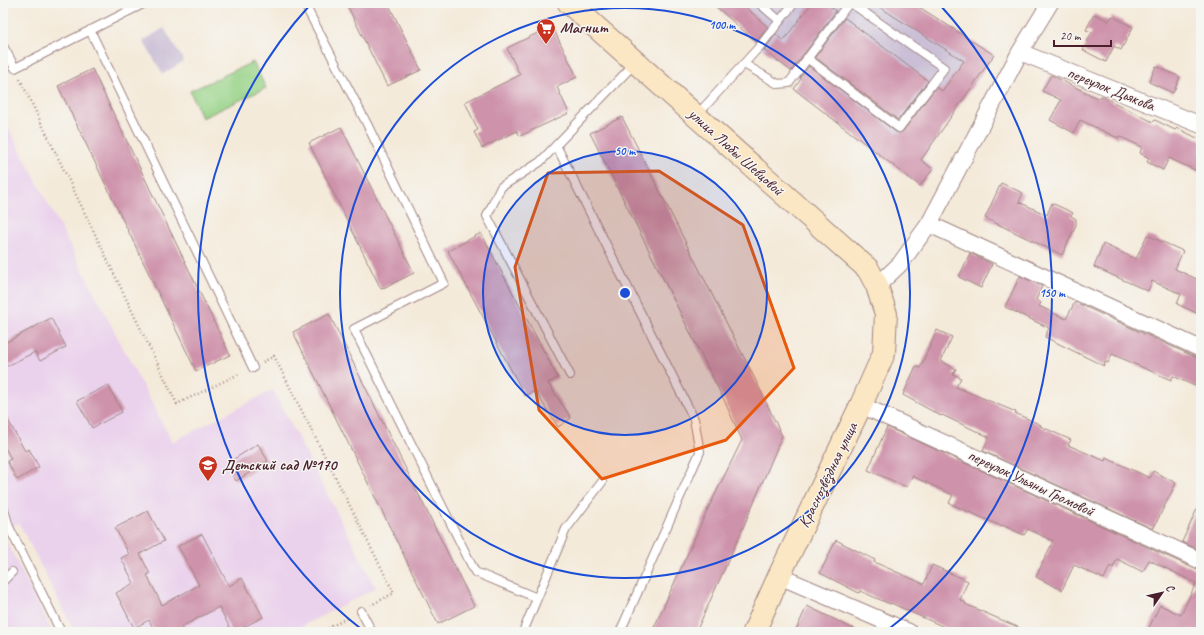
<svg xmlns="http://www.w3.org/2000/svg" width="1204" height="635" font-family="Caveat,sans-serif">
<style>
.built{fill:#ead1ec}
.industrial{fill:#cabfd6}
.green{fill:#98d387;stroke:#717959}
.building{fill:#ce92aa}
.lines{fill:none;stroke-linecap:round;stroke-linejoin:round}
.lane-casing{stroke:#9f8482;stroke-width:10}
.street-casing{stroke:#9f8482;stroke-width:18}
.secondary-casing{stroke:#9f8482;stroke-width:24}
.path{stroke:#9f8482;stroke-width:2.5;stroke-dasharray:1 3;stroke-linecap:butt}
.lane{stroke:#fff;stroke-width:8}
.street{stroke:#fff;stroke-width:16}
.secondary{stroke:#fbe7c3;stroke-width:22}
.marked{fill:#e8590c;fill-opacity:0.2;stroke:#e8590c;stroke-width:3;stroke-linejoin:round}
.ring{fill:none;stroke:#1d4ed8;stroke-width:2}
.labels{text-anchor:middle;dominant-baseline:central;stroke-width:3;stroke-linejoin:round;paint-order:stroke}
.poi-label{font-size:16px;font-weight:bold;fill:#4a1f2b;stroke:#f6f6f2;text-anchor:start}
.street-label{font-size:16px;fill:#4a1f2b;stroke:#f6f6f2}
.centre{fill:#1d4ed8;stroke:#f6f6f2;stroke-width:2}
.ring-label{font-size:12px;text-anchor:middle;font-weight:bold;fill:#1d4ed8;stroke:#f6f6f2;stroke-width:3;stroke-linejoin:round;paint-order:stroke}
</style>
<rect width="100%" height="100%" fill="#f6f6f2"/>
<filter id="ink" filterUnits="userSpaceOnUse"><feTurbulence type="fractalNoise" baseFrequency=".025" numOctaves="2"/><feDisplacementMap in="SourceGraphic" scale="8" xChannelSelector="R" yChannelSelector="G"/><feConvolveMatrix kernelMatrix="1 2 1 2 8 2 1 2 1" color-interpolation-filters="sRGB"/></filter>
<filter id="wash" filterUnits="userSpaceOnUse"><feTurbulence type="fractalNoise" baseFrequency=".012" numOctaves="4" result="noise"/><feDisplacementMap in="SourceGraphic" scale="16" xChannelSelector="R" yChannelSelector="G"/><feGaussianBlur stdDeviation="0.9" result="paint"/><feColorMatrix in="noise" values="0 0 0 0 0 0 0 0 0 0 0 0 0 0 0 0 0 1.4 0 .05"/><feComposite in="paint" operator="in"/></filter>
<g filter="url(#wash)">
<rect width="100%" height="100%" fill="#f4eada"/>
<path class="built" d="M 3,117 L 172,442 L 273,390 L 376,588 L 291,632 L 75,632 L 19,523 L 3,530 Z
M 3,534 L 52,632 L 3,632 Z"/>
<path class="industrial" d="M 712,3 L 913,3 L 994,55 L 922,159 L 933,169 L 920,186 L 794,89 L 801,79 L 764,50 L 752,38 Z
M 164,28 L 184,61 L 163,74 L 143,41 Z"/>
<path class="green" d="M 253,62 L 266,88 L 202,118 L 190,91 Z"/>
<g id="blocks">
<path class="building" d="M 346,3 L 388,3 L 421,70 L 387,86 Z
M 712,3 L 741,3 L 768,27 L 756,42 Z
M 812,3 L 825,3 L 836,11 L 791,71 L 764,50 L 765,49 L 776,34 L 783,41 Z
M 873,3 L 913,3 L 994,55 L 921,160 L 933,169 L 920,186 L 794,89 L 801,79 L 800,77 L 809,66 L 896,132 L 899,133 L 903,131 L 936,87 L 942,91 L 964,61 Z
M 1094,14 L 1109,21 L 1112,16 L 1133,27 L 1121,50 L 1114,46 L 1106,62 L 1083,50 L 1092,32 L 1086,30 Z
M 845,18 L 928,81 L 898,120 L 815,57 Z
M 552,26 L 577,77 L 557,87 L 569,113 L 520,136 L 517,131 L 482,148 L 474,132 L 478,130 L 465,102 L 520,75 L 507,48 Z
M 1156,66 L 1180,77 L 1173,93 L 1149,82 Z
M 92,69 L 230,355 L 196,371 L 58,86 Z
M 1051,75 L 1099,99 L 1101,96 L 1153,122 L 1155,120 L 1175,130 L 1177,128 L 1201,140 L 1201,173 L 1169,158 L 1163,170 L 1147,162 L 1149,158 L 1140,153 L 1142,147 L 1119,136 L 1118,138 L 1080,120 L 1074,133 L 1050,120 L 1061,100 L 1042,91 Z
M 622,117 L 757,383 L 782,436 L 742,530 L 696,632 L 652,632 L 706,513 L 742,440 L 724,400 L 590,133 Z
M 341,127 L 414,273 L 381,289 L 309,143 Z
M 1001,183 L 1023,193 L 1019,202 L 1047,215 L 1052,203 L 1073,213 L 1071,216 L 1076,219 L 1076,225 L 1062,255 L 985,218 Z
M 481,233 L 558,378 L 548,383 L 571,418 L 558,427 L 535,391 L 525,396 L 448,251 Z
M 1147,235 L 1183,251 L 1175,269 L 1201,281 L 1201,315 L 1177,304 L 1181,294 L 1152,281 L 1148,291 L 1094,267 L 1103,244 L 1136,259 Z
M 970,253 L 992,264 L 981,288 L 959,277 Z
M 1020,276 L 1042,286 L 1036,300 L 1041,303 L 1039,306 L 1066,319 L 1075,302 L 1197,358 L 1201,358 L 1201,389 L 1173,376 L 1171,380 L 1112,354 L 1108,363 L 1105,362 L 1104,366 L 1045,337 L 1049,328 L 1005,307 Z
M 329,314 L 474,606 L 438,624 L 293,332 Z
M 51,318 L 66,347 L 40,361 L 35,352 L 3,368 L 3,344 Z
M 937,330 L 952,337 L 941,361 L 956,369 L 953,374 L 961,378 L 956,387 L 1016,412 L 1015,413 L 1041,425 L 1040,426 L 1071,440 L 1068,445 L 1105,461 L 1106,458 L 1150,478 L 1153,471 L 1176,483 L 1153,529 L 983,451 L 989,437 L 942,415 L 941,416 L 903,395 L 916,366 L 920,368 Z
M 108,385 L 122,412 L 92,428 L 77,401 Z
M 3,411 L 25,451 L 29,449 L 39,467 L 17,480 L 7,461 L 11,459 L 3,444 Z
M 887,427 L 1197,570 L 1201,570 L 1201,632 L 1147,632 L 1160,605 L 1181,615 L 1196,583 L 1149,560 L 1143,572 L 1117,559 L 1113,568 L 1110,566 L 1104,579 L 1074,565 L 1062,590 L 1036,577 L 1053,541 L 1028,529 L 1024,535 L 1002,525 L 1001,526 L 949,503 L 953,495 L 912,476 L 907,487 L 868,470 Z
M 258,444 L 268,461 L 236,481 L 226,464 Z
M 1201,500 L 1201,551 L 1182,542 Z
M 148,511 L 164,541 L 140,554 L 150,574 L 147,575 L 162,605 L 199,585 L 178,546 L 202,534 L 229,586 L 242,578 L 263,617 L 234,632 L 232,632 L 219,607 L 181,627 L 184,632 L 155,632 L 149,620 L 134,628 L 116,593 L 134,583 L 121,558 L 129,554 L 115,528 Z
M 836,540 L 875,560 L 874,562 L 924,584 L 932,565 L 968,581 L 960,600 L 966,603 L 965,604 L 1029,632 L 955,632 L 891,603 L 890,604 L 860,591 L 859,593 L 820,573 Z
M 807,606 L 860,632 L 795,632 Z"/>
</g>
</g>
<g filter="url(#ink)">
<use href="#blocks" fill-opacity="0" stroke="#9f8482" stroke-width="1"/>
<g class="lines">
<g class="lane-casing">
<path id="lane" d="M 304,3 L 367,124 L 444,283 L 354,329 L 475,572 L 537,598
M 759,3 L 780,21
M 90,30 L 253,368
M 3,46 L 15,68 L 145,3
M 807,58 L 899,128 L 944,68 L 851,3
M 744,64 L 778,84 L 789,83 L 849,3
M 697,115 L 760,46 L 794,3
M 556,145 L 694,419 L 700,452 L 620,632
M 570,375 L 487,216 L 501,187 L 540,162 L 635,63
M 3,506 L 9,527 L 61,632
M 3,581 L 12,572
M 361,611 L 372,632
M 523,632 L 566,529 L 602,482"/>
</g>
<g class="street-casing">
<path id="street" d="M 1020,52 L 1201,125
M 929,224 L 1201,349
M 877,286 L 900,264 L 929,224 L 1020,52 L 1050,3
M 861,405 L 1201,561
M 779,576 L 909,632"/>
</g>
<g class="secondary-casing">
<path id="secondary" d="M 569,3 L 868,269 L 877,286 L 886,314 L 884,353 L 861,405 L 779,576 L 754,632"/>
</g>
<path class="path" d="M 20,79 L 177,404 L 241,373
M 263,362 L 274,356 L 394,593 L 371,605
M 321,632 L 349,617"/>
<use href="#lane" class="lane"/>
<use href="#street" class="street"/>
<use href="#secondary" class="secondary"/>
</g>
</g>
<path class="marked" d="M 659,171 L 743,225 L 794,368 L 726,440 L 602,479 L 539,410 L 515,267 L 548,173 Z"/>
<circle cx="625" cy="293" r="142" fill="#1d4ed8" fill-opacity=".12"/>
<g class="ring">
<circle cx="625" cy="293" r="142"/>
<circle cx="625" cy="293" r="285"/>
<path d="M365 632A427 427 0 0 1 310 5M940 5A427 427 0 0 1 885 632"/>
</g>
<defs>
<g id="supermarket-pin" transform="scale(1)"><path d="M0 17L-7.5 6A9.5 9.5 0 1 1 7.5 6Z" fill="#c8321e" stroke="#f6f6f2"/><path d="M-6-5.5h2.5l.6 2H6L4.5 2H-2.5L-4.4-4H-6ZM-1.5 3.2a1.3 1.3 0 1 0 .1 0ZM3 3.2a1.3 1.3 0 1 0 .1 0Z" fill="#fff"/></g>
<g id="school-pin" transform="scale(1)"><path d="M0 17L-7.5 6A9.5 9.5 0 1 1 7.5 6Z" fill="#c8321e" stroke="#f6f6f2"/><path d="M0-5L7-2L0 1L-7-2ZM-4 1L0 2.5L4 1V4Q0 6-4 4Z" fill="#fff"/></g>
</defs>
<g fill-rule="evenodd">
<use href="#supermarket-pin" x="546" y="28"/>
<use href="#school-pin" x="208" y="465"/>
</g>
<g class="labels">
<g class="poi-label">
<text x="560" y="28">Магнит</text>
<text x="222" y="465">Детский сад №170</text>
</g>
<g class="street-label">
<text transform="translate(1111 89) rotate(22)">переулок Дьякова</text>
<text transform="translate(736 152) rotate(42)">улица Любы Шевцовой</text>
<text transform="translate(828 475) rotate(-64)">Краснозвёздная улица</text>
<text transform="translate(1031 483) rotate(25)">переулок Ульяны Громовой</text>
</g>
</g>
<circle cx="625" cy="293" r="6" class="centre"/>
<g class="ring-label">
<text x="722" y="29">100 m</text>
<text x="625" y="155">50 m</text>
<text x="1052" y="297">150 m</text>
</g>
<rect width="1204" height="635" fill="none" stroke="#f6f6f2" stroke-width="16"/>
<g transform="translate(1162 593) rotate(56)" stroke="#f6f6f2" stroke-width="3" paint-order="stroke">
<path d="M0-3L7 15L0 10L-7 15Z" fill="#4a1f2b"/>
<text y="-6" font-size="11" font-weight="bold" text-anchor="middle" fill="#4a1f2b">С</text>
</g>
<path d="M1054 40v6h57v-6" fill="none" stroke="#4a1f2b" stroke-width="2"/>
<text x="1060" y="40" font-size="12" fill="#4a1f2b" stroke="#f6f6f2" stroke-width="3" paint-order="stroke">20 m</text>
</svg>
